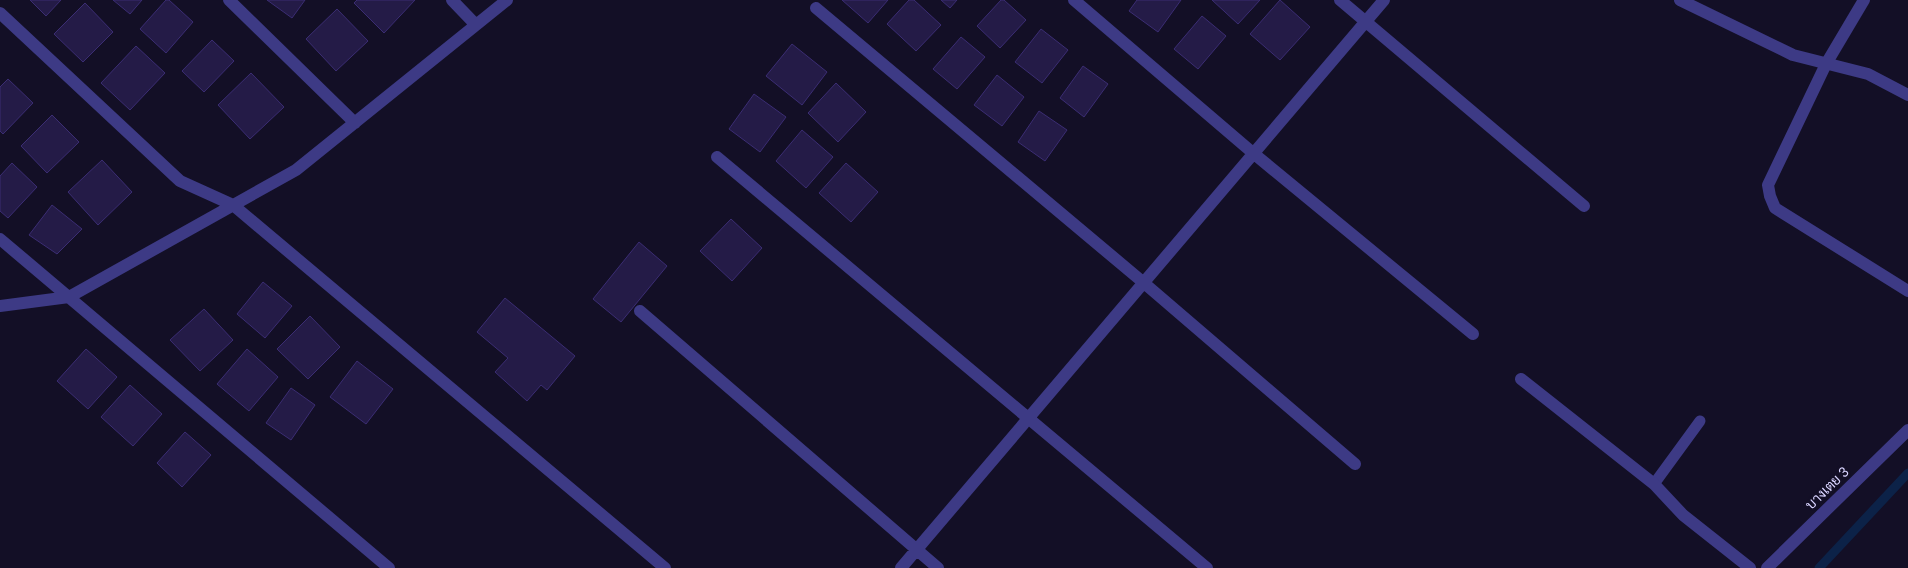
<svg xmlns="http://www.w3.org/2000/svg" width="1908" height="568" font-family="Roboto,Sarabun,sans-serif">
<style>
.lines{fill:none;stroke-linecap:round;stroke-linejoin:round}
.stream{stroke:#0c2248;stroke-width:9}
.building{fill:#241b47;stroke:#3b2d73}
.lane{stroke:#3d3a85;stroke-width:11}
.street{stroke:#3d3a85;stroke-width:12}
.labels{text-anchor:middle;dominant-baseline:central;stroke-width:5;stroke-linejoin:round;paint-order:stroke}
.street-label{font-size:14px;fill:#d9d4ff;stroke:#130f26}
</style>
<rect width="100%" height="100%" fill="#130f26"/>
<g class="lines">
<path class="stream" d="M 1819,568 L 1908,473"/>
</g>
<path class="building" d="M 30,0 L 61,0 L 46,16 Z
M 113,0 L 142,0 L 130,14 Z
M 166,0 L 169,0 L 193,22 L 166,53 L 140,29 Z
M 267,0 L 305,0 L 292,18 Z
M 357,0 L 415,0 L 384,33 L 354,3 Z
M 842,0 L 888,0 L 868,23 Z
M 909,0 L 914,0 L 941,25 L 916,51 L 887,24 Z
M 941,0 L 957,0 L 950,8 Z
M 1001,0 L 1004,0 L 1026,20 L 1000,48 L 977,26 Z
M 1137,0 L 1181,0 L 1158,32 L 1129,11 Z
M 1212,0 L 1260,0 L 1238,24 Z
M 1280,0 L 1310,27 L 1280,60 L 1250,34 Z
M 85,3 L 113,32 L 83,62 L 54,34 Z
M 337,9 L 368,41 L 336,71 L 306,39 Z
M 1202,16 L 1226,36 L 1198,69 L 1174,49 Z
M 1041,29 L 1068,50 L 1042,83 L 1015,62 Z
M 961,37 L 985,57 L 957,89 L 933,69 Z
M 212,40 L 234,61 L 204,92 L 182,71 Z
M 792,44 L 827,72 L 802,105 L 766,76 Z
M 136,46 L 165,73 L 130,110 L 101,83 Z
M 1083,66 L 1108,84 L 1084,117 L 1060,98 Z
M 251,73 L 284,107 L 250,139 L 218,105 Z
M 997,75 L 1024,97 L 1002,126 L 974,105 Z
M 8,79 L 33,103 L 3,134 L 0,131 L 0,87 Z
M 836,83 L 866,112 L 838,142 L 808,113 Z
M 754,94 L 786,117 L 760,152 L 729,129 Z
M 1039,111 L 1067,130 L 1045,161 L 1018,142 Z
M 52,115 L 79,142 L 47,173 L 21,146 Z
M 802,130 L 833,157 L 806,188 L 776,161 Z
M 102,160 L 132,192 L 98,225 L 68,192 Z
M 12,163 L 37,187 L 8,218 L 0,211 L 0,176 Z
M 846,163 L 878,192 L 851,222 L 819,193 Z
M 52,205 L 82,229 L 57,254 L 29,235 Z
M 731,219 L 762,248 L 732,281 L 700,251 Z
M 639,242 L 667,266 L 621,322 L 593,299 Z
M 263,282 L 292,306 L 265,338 L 237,314 Z
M 505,298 L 575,356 L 547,390 L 541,385 L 527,401 L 495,372 L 508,358 L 477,332 Z
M 204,309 L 233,340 L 200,371 L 170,340 Z
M 310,316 L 340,347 L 308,379 L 277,349 Z
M 86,349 L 117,377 L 88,409 L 57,381 Z
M 247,349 L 278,377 L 249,411 L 217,384 Z
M 357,361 L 393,389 L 366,424 L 330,397 Z
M 130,385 L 162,414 L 133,446 L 101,417 Z
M 291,388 L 315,405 L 291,440 L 266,423 Z
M 185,432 L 211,455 L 182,487 L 157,463 Z"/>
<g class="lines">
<path class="lane" d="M 1654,484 L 1700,421"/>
<path class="street" d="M 229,0 L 355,123
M 452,0 L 476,25
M 1074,0 L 1253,153 L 1473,334
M 1340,0 L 1584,206
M 1680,0 L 1793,55 L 1868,74 L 1908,95
M 1864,0 L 1826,64 L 1768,185 L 1770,196 L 1775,208 L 1908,291
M 816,8 L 1144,283 L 1355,464
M 0,13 L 180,181 L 233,205 L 665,568
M 717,157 L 1207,568
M 0,239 L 389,568
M 0,306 L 69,297 L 296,170 L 507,0
M 640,311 L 938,568
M 1521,379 L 1654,484 L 1683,515 L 1750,568
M 901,568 L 1384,0
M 1767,568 L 1908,430"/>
</g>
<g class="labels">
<g class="street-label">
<text transform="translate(1827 488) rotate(-44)">บางเตย 3</text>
</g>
</g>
</svg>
